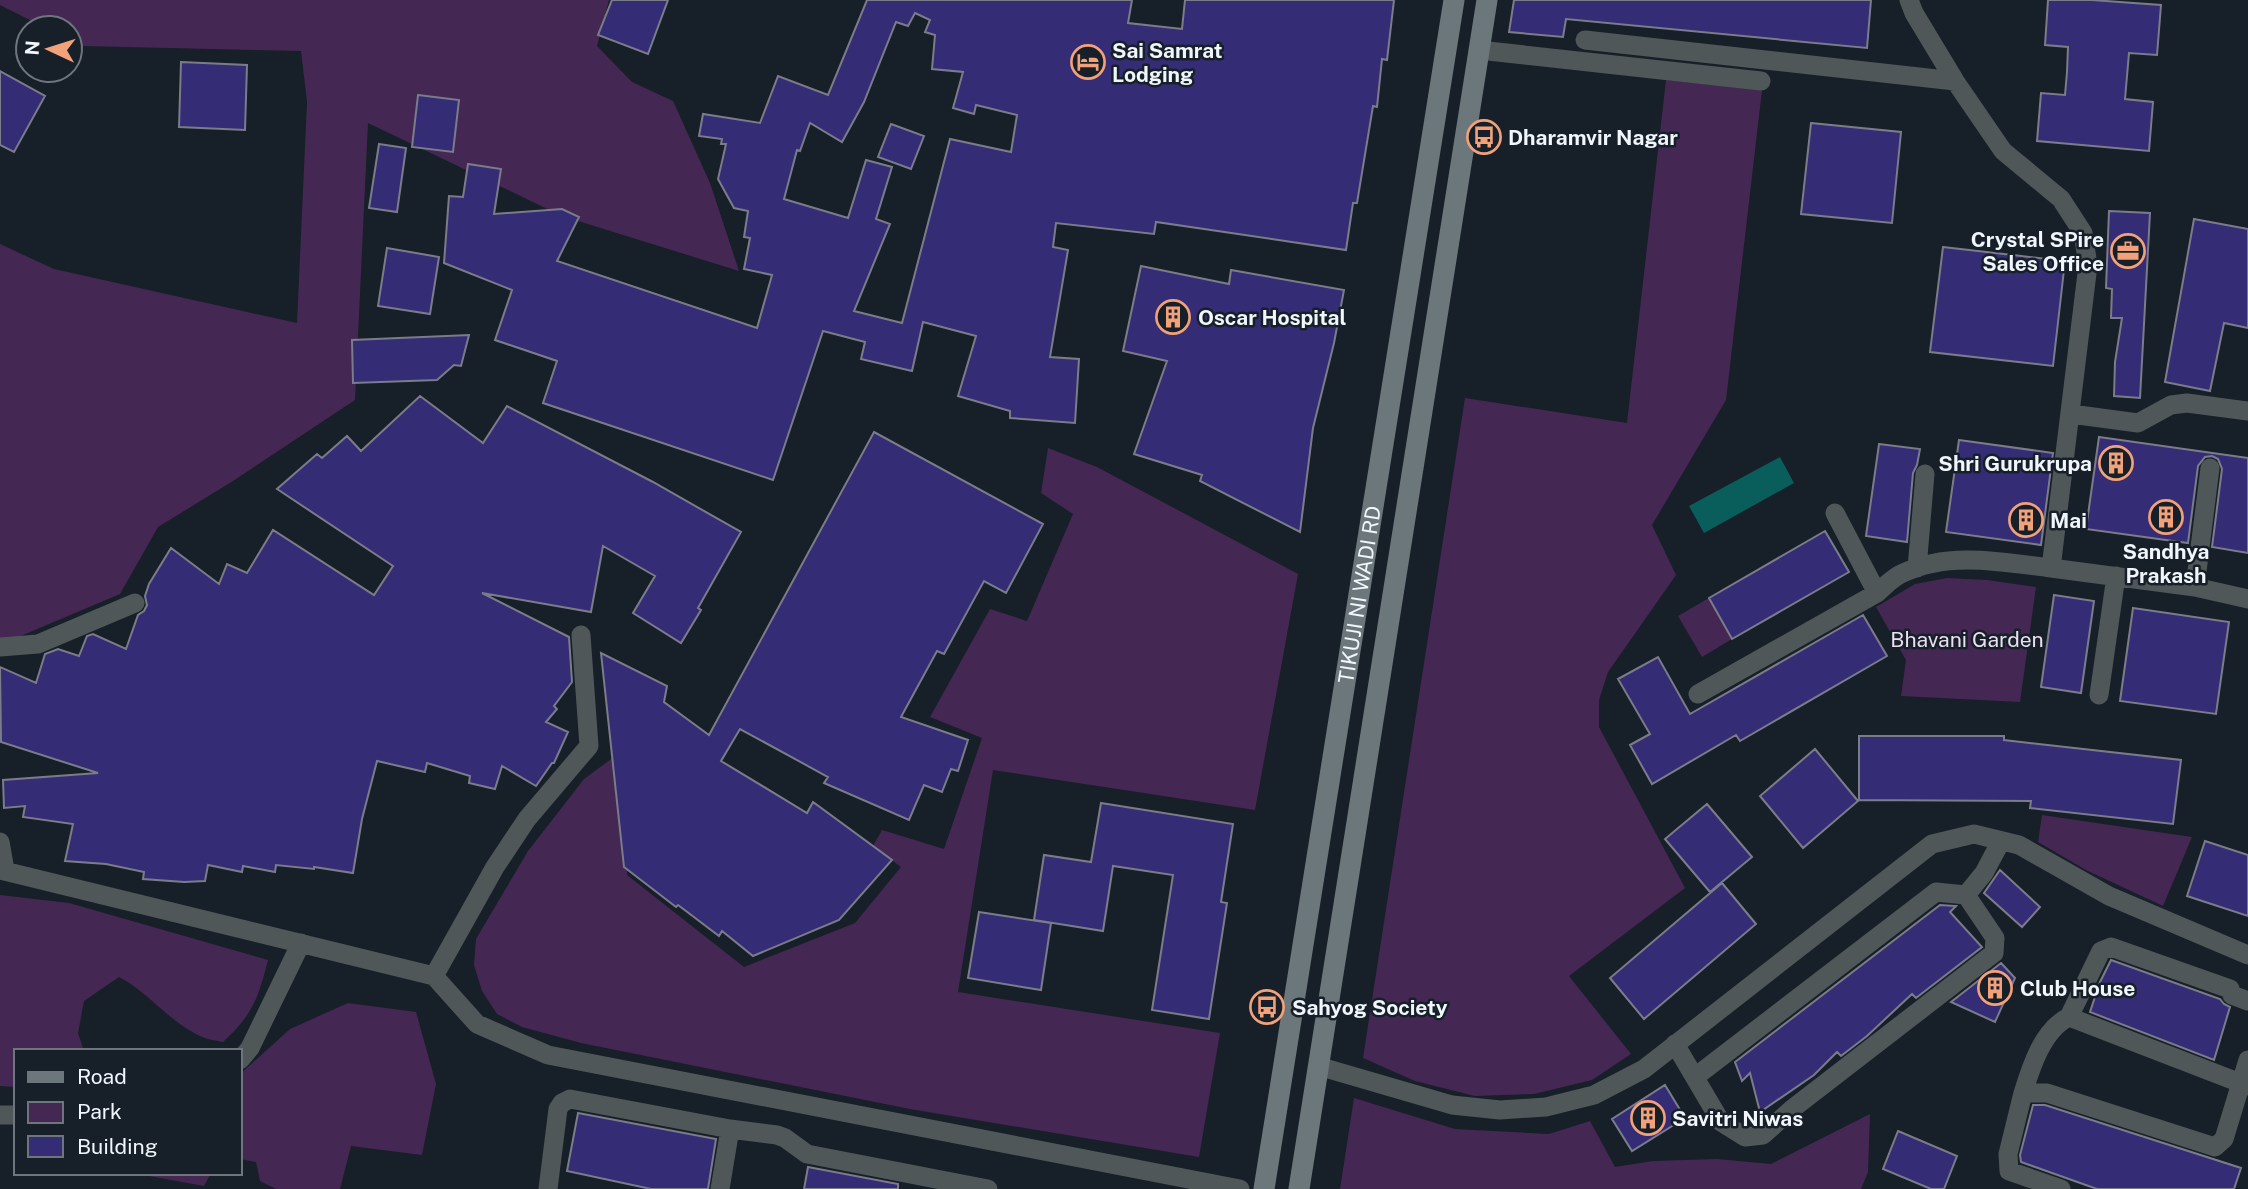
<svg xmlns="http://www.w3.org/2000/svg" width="2248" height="1189" font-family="'Public Sans',sans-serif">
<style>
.green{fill:#452753}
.water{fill:#095e5b}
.building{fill:#352c76;stroke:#7b7c8a;stroke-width:2;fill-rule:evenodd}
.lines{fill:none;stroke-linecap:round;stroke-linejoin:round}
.minor{stroke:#505759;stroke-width:19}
.secondary{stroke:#6b777b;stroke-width:21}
.labels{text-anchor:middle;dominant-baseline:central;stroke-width:5;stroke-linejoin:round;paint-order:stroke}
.poi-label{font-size:21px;font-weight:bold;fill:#f0f6fc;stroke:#171f28;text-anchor:start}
.street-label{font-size:21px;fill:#f0f6fc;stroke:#171f28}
.park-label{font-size:21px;fill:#ebdef2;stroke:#171f28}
</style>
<rect width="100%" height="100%" fill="#171f28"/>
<path class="green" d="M 0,0 L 609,0 L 597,46 L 632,82 L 673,101 L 710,183 L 739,271 L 562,216 L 368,123 L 355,400 L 233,481 L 158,527 L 120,594 L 16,638 L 0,641 L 0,244 L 54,269 L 297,323 L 307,102 L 301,51 L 82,46 L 70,40 L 70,28 L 46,28 L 0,5 Z
M 1666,80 L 1762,90 L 1726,400 L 1652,525 L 1676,575 L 1608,672 L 1599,700 L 1599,727 L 1685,888 L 1569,976 L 1631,1054 L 1592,1080 L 1534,1094 L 1475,1096 L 1415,1081 L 1363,1058 L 1465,398 L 1627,423 Z
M 1048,448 L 1097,467 L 1298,574 L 1255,810 L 993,770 L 958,992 L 1220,1033 L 1199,1157 L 910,1109 L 581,1043 L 522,1027 L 497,1014 L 482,991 L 474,965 L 476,939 L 528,851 L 584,779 L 618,754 L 627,875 L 744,967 L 855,923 L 901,867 L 873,846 L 882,830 L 944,849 L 982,738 L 930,717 L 990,609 L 1027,621 L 1073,514 L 1041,493 Z
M 1947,578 L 1987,580 L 2036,587 L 2020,702 L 1901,696 L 1906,660 L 1876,607 L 1915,584 Z
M 1709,598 L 1732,639 L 1702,657 L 1678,616 Z
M 2042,815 L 2192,837 L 2163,906 L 2086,870 L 2038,842 Z
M 0,895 L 69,903 L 268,960 C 258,999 253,1014 223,1042 C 214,1040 204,1039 196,1034 C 167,1019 148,992 119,977 L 84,1001 L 78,1033 L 84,1051 L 16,1051 L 16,1087 L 0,1086 Z
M 348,1003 L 416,1012 L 436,1084 L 422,1155 L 351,1146 L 340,1189 L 276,1189 L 260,1181 L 256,1162 L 240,1159 L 240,1074 L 290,1029 Z
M 1354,1098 L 1455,1129 L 1549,1134 L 1590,1121 L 1615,1167 L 1653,1161 L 1717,1159 L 1771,1164 L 1870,1114 L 1868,1172 L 1861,1189 L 1340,1189 Z
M 133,1173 L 211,1173 L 204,1186 Z"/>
<path class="water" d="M 1780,457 L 1794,483 L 1704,533 L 1689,506 Z"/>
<path class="building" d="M 612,0 L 668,0 L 648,54 L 598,35 Z
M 867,0 L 1132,0 L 1128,23 L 1182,29 L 1185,0 L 1394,0 L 1387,60 L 1382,59 L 1377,107 L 1373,106 L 1357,203 L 1353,203 L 1346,250 L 1156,222 L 1154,234 L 1056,223 L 1053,247 L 1068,250 L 1050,357 L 1079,359 L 1075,423 L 1010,418 L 1010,411 L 958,396 L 976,336 L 923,322 L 912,371 L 861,359 L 865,342 L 823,331 L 773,480 L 543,403 L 557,361 L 495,340 L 512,290 L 444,263 L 449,196 L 463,197 L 468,164 L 501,169 L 494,214 L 562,209 L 579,217 L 557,261 L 757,328 L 772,275 L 744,269 L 750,238 L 744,237 L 748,211 L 734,208 L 718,179 L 726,144 L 721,144 L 722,139 L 699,136 L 703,114 L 760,123 L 778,76 L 828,95 ZM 915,13 L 930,20 L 925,32 L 935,35 L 932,69 L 963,72 L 953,108 L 974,114 L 976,105 L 1017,115 L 1011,152 L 950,139 L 902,323 L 854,311 L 890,224 L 876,219 L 892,167 L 866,160 L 848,218 L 784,199 L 797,150 L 800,151 L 810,123 L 842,142 L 864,102 L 896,22 L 908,26 Z
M 1514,0 L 1871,0 L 1867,48 L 1566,19 L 1563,37 L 1509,32 Z
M 2048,0 L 2092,0 L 2161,5 L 2157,55 L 2129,53 L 2125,99 L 2153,102 L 2149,151 L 2037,141 L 2041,93 L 2065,95 L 2067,72 L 2068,47 L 2045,45 Z
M 181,62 L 247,65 L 245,130 L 179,127 Z
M 0,71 L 45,96 L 14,152 L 0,145 Z
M 418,95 L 459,100 L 453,152 L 412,147 Z
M 1811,123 L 1901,132 L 1892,223 L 1801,214 Z
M 891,124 L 924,136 L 911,169 L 878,157 Z
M 379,144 L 406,148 L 397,212 L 369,208 Z
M 2109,211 L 2150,213 L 2140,398 L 2114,396 L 2115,362 L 2122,318 L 2111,318 L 2112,289 L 2106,288 Z
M 2194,219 L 2248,229 L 2248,328 L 2224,323 L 2210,391 L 2165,382 Z
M 1943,247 L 2065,261 L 2053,366 L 1930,352 Z
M 387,248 L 439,257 L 430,314 L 378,306 Z
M 1141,266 L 1229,284 L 1231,270 L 1344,290 L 1334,343 L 1313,428 L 1300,532 L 1200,481 L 1202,475 L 1134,454 L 1167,361 L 1123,351 Z
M 469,335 L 461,366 L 454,365 L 437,380 L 353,383 L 352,340 Z
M 420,396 L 483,443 L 507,406 L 653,482 L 741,532 L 698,608 L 701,610 L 681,643 L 633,613 L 655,576 L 603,546 L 591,612 L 482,593 L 569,637 L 572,682 L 554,706 L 557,709 L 546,722 L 568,732 L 554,763 L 552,763 L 536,786 L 502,766 L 495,789 L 469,783 L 470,776 L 427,763 L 425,772 L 377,761 L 362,819 L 353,873 L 314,867 L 314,869 L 276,865 L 275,872 L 243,866 L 242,872 L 208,865 L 205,881 L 184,882 L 143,879 L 144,872 L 106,864 L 65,861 L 73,824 L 23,817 L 25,806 L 4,808 L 3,780 L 98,773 L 1,742 L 0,667 L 36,683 L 45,654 L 58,649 L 79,656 L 87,636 L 93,634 L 126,649 L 138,615 L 144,611 L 147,605 L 145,596 L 149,584 L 171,548 L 219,584 L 227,564 L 247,573 L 273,530 L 374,595 L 393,566 L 277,489 L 317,454 L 322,458 L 347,436 L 361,451 Z
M 874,432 L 1043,524 L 1006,593 L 984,581 L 944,654 L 937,651 L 901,717 L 968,740 L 958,771 L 951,769 L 942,792 L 924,785 L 909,820 L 824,783 L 828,777 L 740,729 L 721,761 L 807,813 L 813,802 L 892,860 L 839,920 L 753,956 L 722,931 L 719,936 L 678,905 L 676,907 L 624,867 L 601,653 L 667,686 L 664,702 L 709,735 Z
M 2099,437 L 2248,458 L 2248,553 L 2212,547 L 2222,469 L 2218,459 L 2212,456 L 2205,457 L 2198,466 L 2188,543 L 2086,529 Z
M 1959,440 L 2053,453 L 2041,545 L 1946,532 Z
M 1879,444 L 1920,449 L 1917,465 L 1913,473 L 1907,542 L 1866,536 Z
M 1825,531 L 1849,572 L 1732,639 L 1709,598 Z
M 2054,595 L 2094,601 L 2081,693 L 2041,687 Z
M 2133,608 L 2229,622 L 2216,714 L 2120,701 Z
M 1863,615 L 1887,656 L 1740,741 L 1736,735 L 1652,784 L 1630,745 L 1650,734 L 1618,679 L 1658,657 L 1690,714 Z
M 1859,736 L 2004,736 L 2004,740 L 2181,760 L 2173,824 L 2030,808 L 2031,801 L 1859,800 Z
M 1815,749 L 1858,801 L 1803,848 L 1760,796 Z
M 1101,803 L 1233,824 L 1221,902 L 1227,903 L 1209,1019 L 1152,1010 L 1173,875 L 1113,866 L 1103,931 L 1034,920 L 1044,855 L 1091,862 Z
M 1707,804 L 1752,857 L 1710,892 L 1665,839 Z
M 2205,841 L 2248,855 L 2248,916 L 2187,896 Z
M 2000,870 L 2040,907 L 2022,927 L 1984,893 Z
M 1722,883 L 1756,924 L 1644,1019 L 1610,978 Z
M 1940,905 L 1956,906 L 1950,912 L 1982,947 L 1916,998 L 1912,994 L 1867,1036 L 1841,1056 L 1837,1052 L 1814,1075 L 1760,1112 L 1750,1073 L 1742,1081 L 1735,1062 Z
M 979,912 L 1051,923 L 1041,990 L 968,978 Z
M 2111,960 L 2220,999 L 2224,1004 L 2230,1007 L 2214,1060 L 2090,1012 L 2100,982 Z
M 2001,963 L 2015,978 L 1995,1022 L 1951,1002 Z
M 1665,1085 L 1685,1118 L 1632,1151 L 1612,1119 Z
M 2033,1105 L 2045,1105 L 2241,1168 L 2234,1189 L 2097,1189 L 2021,1162 L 2020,1155 Z
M 578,1113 L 716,1139 L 708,1189 L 651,1189 L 567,1171 Z
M 1898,1131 L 1957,1156 L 1944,1189 L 1931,1189 L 1883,1169 Z
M 808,1167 L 898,1184 L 898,1189 L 804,1189 Z"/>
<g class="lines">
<path class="minor" d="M 1909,0 L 1914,13 L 1955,81 L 2003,151 L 2061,199 L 2083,233 L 2088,265 L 2051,568 L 2195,587 L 2248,599
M 1585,40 L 1955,81
M 1479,50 L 1761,81
M 2071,414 L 2138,423 L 2171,405 L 2187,403 L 2248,411
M 1835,513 L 1877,593
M 1917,568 L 1925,474
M 2195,587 L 2210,468
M 0,647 L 38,644 L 135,603
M 1698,694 L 1877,593 C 1885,586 1893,577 1903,573 C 1949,551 2002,562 2051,568
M 2099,695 L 2116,576
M 0,842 L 5,870
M 0,870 L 434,976 L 477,1024 L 548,1055 L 1240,1189
M 434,976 L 495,867 L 527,819 L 589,746 L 581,635
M 2069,1017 L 2101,951 L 2111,947 L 2230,989 L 2232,995 L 2248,1001
M 1675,1044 L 1721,1122 L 1745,1137 L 1763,1135 L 1792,1109 L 1994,953 L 1995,938 L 1966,895 L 1984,873 L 2001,841
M 240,1060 L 250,1048 L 301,943
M 1318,1066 L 1452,1105 L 1500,1110 L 1546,1107 L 1594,1095 L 1644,1069 L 1932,844 L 1974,834 L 2019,845 L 2109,896 L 2248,955
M 1695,1077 L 1936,892 L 1966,895
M 2023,1093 C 2031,1067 2043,1029 2069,1017 L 2248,1086
M 0,1115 L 16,1115
M 548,1189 L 558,1109 L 562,1103 L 570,1099 L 730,1129 L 777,1135 L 785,1138 L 807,1154 L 988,1189
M 720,1189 L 730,1129
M 2061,1189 L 2009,1171 L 2008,1154 L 2023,1093 L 2047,1093 L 2215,1147 L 2224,1139 L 2248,1060"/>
<g class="secondary">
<path id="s1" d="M 1264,1189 L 1454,0"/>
<path d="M 1299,1189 L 1487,0"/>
</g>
</g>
<defs>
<g id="hotel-ring" transform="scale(1.75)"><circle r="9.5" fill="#171f28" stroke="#f1a27b" stroke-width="1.5"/><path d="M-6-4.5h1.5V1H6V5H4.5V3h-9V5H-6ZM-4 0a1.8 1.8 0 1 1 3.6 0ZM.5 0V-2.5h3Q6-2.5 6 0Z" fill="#f1a27b"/></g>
<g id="bus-ring" transform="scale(1.75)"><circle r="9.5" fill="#171f28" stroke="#f1a27b" stroke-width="1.5"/><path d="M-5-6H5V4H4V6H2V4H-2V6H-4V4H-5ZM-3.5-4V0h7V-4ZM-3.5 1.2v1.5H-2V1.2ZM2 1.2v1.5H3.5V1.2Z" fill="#f1a27b"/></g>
<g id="office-ring" transform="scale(1.75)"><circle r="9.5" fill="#171f28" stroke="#f1a27b" stroke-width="1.5"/><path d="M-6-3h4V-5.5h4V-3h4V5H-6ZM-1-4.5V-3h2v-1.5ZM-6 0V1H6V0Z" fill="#f1a27b"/></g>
<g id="building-ring" transform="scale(1.75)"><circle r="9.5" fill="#171f28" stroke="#f1a27b" stroke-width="1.5"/><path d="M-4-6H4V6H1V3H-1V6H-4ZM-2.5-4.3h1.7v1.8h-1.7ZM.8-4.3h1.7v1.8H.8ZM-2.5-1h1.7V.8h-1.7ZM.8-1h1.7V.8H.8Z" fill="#f1a27b"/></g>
</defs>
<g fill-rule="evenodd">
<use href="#hotel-ring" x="1088" y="62"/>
<use href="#bus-ring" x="1484" y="137"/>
<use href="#office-ring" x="2128" y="251"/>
<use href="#building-ring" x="1173" y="317"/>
<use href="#building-ring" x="2116" y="463"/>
<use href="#building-ring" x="2166" y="517"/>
<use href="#building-ring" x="2026" y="520"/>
<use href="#building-ring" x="1995" y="988"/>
<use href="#bus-ring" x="1267" y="1007"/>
<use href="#building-ring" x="1648" y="1118"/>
</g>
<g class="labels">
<g class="poi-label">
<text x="1112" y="50">Sai Samrat<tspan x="1112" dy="24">Lodging</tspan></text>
<text x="1508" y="137">Dharamvir Nagar</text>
<text x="2104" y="239" text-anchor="end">Crystal SPire<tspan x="2104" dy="24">Sales Office</tspan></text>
<text x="1198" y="317">Oscar Hospital</text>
<text x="2092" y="463" text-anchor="end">Shri Gurukrupa</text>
<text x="2050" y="520">Mai</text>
<text x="2166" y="551" text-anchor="middle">Sandhya<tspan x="2166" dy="24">Prakash</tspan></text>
<text x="2020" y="988">Club House</text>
<text x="1292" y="1007">Sahyog Society</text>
<text x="1672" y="1118">Savitri Niwas</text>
</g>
<g class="street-label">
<text stroke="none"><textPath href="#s1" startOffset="602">TIKUJI NI WADI RD</textPath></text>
</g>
<g class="park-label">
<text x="1967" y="639">Bhavani Garden</text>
</g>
</g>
<rect x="14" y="1049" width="228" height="126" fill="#171f28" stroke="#6e757d" stroke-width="2"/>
<rect x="28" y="1072" width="35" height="10" fill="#6b777b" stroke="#6e757d" stroke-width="2"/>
<text x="77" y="1084" font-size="21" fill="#f0f6fc">Road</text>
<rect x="28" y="1102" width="35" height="21" fill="#452753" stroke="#6e757d" stroke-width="2"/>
<text x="77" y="1119" font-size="21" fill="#f0f6fc">Park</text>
<rect x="28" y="1136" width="35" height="21" fill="#352c76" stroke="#6e757d" stroke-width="2"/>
<text x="77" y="1154" font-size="21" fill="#f0f6fc">Building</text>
<g transform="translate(49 49) rotate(274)"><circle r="33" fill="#171f28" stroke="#6e757d" stroke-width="2"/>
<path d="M0-5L12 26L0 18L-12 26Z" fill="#f1a27b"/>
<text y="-10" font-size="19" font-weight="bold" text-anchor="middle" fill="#f0f6fc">N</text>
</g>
</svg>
